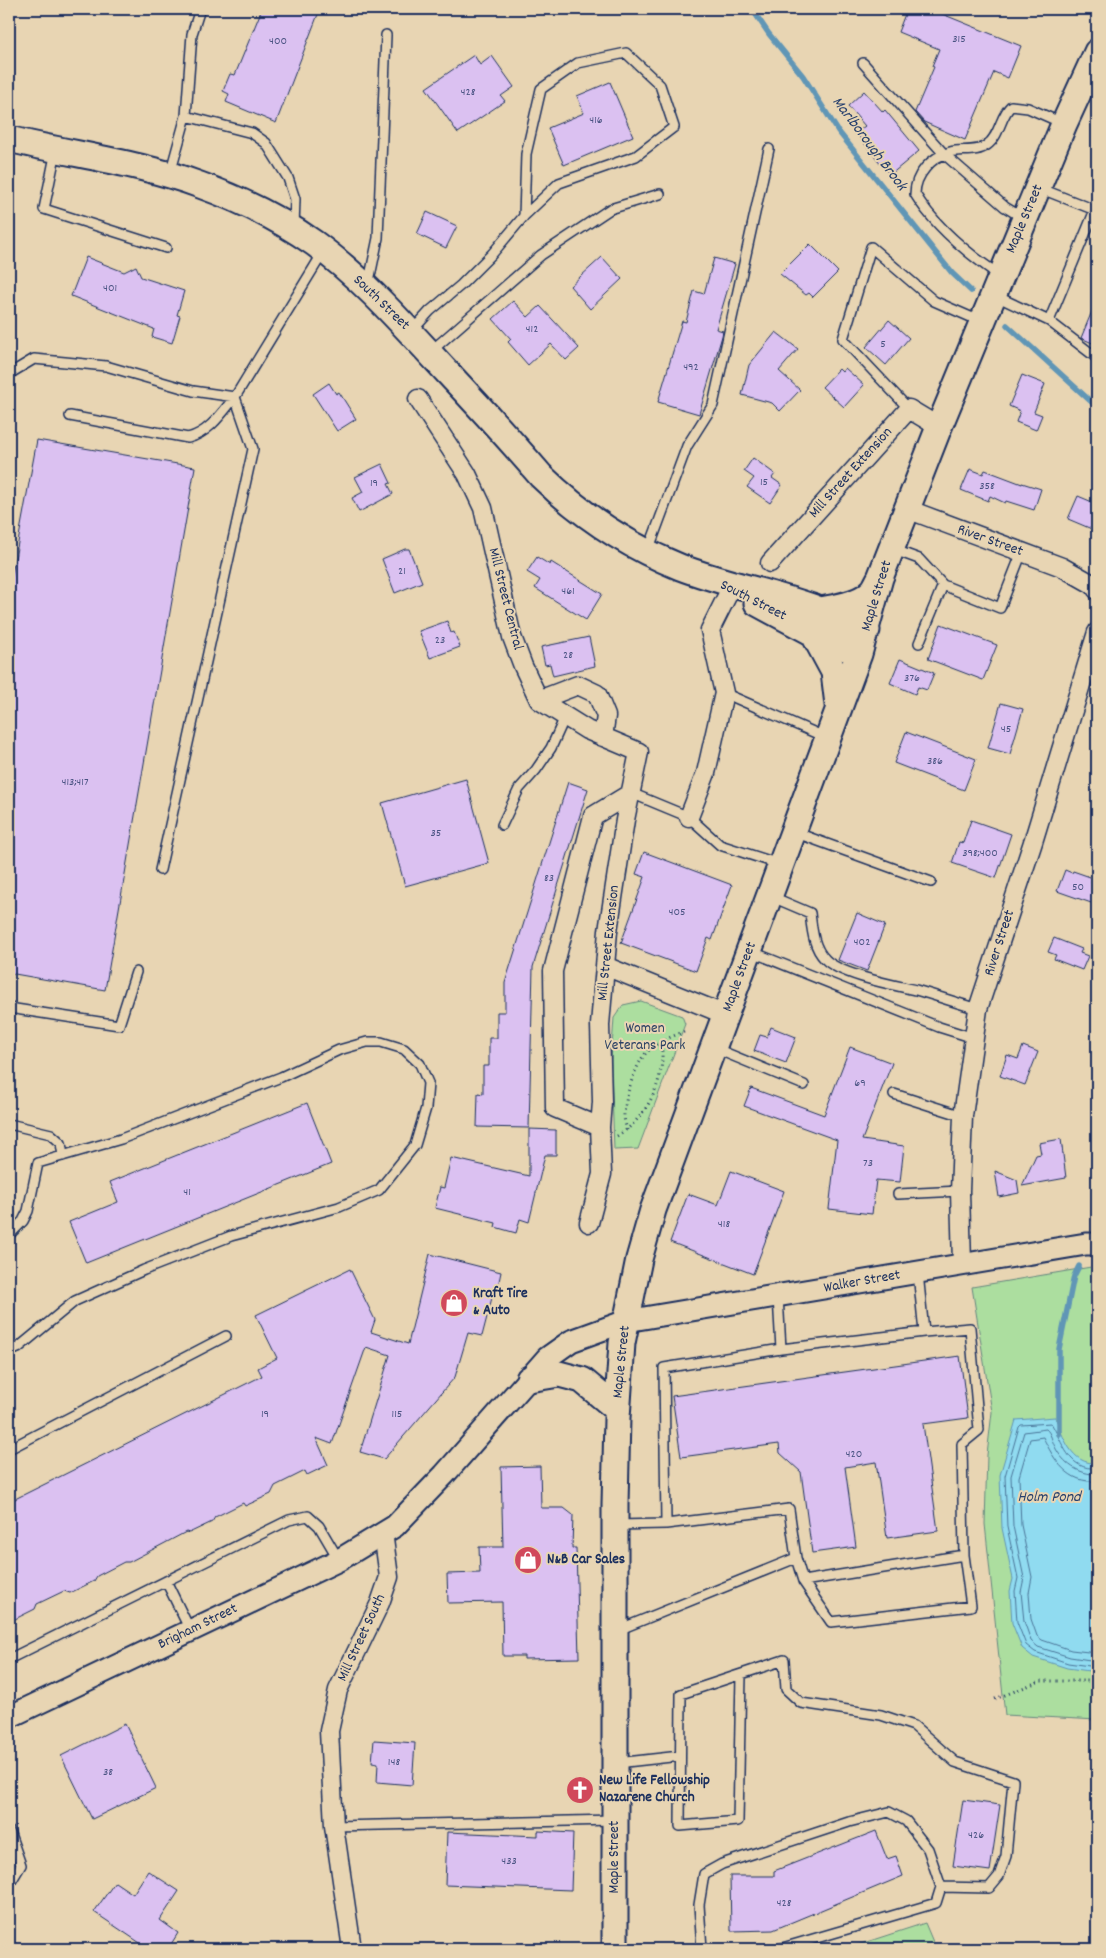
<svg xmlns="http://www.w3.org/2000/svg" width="1106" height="1958" font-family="Dekko,sans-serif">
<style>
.green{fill:#acde9f;stroke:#64867e}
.water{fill:#90dbf0;stroke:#6196b6}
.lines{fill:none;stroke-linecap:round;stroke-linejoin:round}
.shore{stroke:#4a7498;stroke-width:1}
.stream{stroke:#6196b6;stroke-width:5.5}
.building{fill:#dbc1f1;stroke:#1b2f5e}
.service-casing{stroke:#1b2f5e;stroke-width:12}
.minor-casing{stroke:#1b2f5e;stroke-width:21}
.tertiary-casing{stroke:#1b2f5e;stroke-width:25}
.secondary-casing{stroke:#1b2f5e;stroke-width:29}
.path{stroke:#1b2f5e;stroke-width:3;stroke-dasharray:1 4;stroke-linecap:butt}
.service{stroke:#e8d5b3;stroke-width:9}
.minor{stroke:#e8d5b3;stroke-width:18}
.tertiary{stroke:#e8d5b3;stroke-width:21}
.secondary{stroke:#e8d5b3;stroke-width:25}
.labels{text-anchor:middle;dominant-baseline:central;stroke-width:4;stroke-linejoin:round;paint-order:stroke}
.number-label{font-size:12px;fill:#4b5483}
.street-label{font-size:15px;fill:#1b2f5e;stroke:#e8d5b3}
.park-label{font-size:15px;fill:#2a4064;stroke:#e8d5b3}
.poi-label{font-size:15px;font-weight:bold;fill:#1b2f5e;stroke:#e8d5b3;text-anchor:start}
.water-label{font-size:16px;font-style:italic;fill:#27406d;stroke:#e8d5b3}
</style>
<rect width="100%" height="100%" fill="#e8d5b3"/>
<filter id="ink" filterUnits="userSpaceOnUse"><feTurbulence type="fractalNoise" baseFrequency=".02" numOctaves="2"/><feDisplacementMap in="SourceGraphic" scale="10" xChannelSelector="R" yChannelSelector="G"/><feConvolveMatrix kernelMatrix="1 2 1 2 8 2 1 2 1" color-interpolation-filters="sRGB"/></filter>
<g filter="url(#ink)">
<path class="green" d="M 641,1001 L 682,1016 L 685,1024 L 638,1149 L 614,1150 L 611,1060 L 614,1018 L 623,1005 Z
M 1097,1266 L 1097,1720 L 1005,1715 L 985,1524 L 987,1455 L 992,1412 L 972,1287 Z
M 925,1923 L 936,1949 L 845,1949 Z"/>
<path class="water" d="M 1055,1417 C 1063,1436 1071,1465 1097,1463 L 1097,1672 L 1067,1668 L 1033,1657 L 1022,1648 L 1012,1623 L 1010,1591 L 1013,1579 L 1002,1528 L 1000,1475 L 1016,1420 Z"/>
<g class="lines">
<path class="shore" d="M 1097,1468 C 1068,1471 1063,1442 1051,1423 L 1021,1425 L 1019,1427 L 1005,1476 L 1007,1527 L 1018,1578 L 1015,1591 L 1017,1622 L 1026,1645 L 1035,1652 L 1068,1663 L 1097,1667
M 1097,1474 C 1079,1475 1063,1463 1055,1447 C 1052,1441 1051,1433 1046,1429 L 1024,1432 L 1011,1476 L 1013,1526 L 1024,1578 L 1021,1592 L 1024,1621 L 1031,1641 L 1038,1647 L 1070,1657 L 1097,1661
M 1097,1481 C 1068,1484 1054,1460 1043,1437 L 1030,1439 L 1019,1477 L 1021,1525 L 1032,1577 L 1029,1593 L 1031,1619 L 1037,1636 L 1042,1640 L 1071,1650 L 1097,1653"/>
<path class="stream" d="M 752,9 L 769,34 L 803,76 L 838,131 L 952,273 L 971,291
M 1007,325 L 1097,407
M 1059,1434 L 1059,1349 L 1074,1276 L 1079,1266"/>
</g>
<path class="building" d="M 262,9 L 320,9 L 276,123 L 226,102 L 229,94 L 223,91 L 230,74 L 235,75 Z
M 907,9 L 930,9 L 1021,46 L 1008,78 L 994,72 L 965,140 L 924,122 L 915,112 L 934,67 L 932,66 L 939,49 L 898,32 Z
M 474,55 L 480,65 L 492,56 L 514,87 L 501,96 L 505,101 L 458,133 L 426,88 Z
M 610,82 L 633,136 L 564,165 L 548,128 L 584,113 L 577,96 Z
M 864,91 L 883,112 L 885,110 L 919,151 L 890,175 L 856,133 L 865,126 L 848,106 Z
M 427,212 L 457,226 L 446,248 L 417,234 Z
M 810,244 L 838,272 L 813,297 L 809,293 L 806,295 L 780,274 Z
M 86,257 L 124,272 L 136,266 L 141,277 L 184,291 L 177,315 L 180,316 L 172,343 L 152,337 L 154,329 L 71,296 Z
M 602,257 L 622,279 L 590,309 L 570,286 Z
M 714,258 L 735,264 L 716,329 L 723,331 L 722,336 L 699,414 L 658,402 L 682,321 L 686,322 L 694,291 L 704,294 Z
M 1097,299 L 1097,345 L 1081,338 Z
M 513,301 L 528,317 L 540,306 L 579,348 L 566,360 L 551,344 L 528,365 L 508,342 L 511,339 L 493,319 Z
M 889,320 L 909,338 L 886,365 L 866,347 Z
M 776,332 L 798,349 L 779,371 L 800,390 L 780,411 L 772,403 L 742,395 L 749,365 Z
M 845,368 L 864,385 L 844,407 L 822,387 L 839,369 L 842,372 Z
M 1022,375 L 1045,384 L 1034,412 L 1042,415 L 1036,430 L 1016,422 L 1020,411 L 1009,406 Z
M 329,383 L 336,394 L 339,392 L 356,419 L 337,431 L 313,394 Z
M 37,440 L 195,467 L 105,990 L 9,973 L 9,591 Z
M 753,458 L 775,474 L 772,478 L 782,485 L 770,503 L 747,487 L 754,478 L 744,471 Z
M 382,464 L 391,483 L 388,484 L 393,494 L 359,512 L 352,498 L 363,492 L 355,477 Z
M 970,469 L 983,474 L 985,470 L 1022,484 L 1022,483 L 1041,489 L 1034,510 L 1006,501 L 1005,503 L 990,496 L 988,501 L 961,490 Z
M 1078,496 L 1097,504 L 1097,521 L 1094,530 L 1068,519 Z
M 405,549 L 409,549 L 422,582 L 395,593 L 382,559 Z
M 537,557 L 550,565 L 551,562 L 602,594 L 586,620 L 535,588 L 540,580 L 527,572 Z
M 447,621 L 451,633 L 454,632 L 460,647 L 430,658 L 419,631 Z
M 941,624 L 997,645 L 983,680 L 928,659 Z
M 589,637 L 595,666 L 553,676 L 550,664 L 545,665 L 541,647 Z
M 900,659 L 934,673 L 927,690 L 918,687 L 915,694 L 890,683 Z
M 1001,703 L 1023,709 L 1010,754 L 988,748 Z
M 906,732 L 976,759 L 964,790 L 894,763 Z
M 466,779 L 489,863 L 405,886 L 382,803 Z
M 568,782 L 588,789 L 533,967 L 529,1128 L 477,1127 L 478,1093 L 483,1094 L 483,1066 L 489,1066 L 489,1038 L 497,1038 L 497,1012 L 505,1012 L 505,983 Z
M 971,820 L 1011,834 L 996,878 L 952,863 L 959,842 L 963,843 Z
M 644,852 L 732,885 L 712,940 L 708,938 L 696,971 L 621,943 L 645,877 L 636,874 Z
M 1065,870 L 1072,873 L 1073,871 L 1093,878 L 1091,882 L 1097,884 L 1097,905 L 1057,891 Z
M 857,913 L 885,925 L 867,971 L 838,960 Z
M 1054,938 L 1082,949 L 1080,953 L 1088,956 L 1082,970 L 1054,959 L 1056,955 L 1048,952 Z
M 771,1027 L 796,1037 L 786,1063 L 754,1051 L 760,1035 L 767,1037 Z
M 1023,1046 L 1038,1052 L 1025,1085 L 1000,1076 L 1007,1055 L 1018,1059 Z
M 850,1047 L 892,1063 L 862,1140 L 904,1146 L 900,1182 L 876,1180 L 872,1214 L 829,1209 L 837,1140 L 744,1106 L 751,1088 L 824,1115 Z
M 307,1103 L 331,1164 L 86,1263 L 69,1222 L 118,1202 L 110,1182 Z
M 529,1129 L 556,1130 L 556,1155 L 545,1155 L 529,1222 L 520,1219 L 516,1233 L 495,1227 L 496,1223 L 435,1208 L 440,1187 L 444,1188 L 451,1158 L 529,1176 Z
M 1061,1139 L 1066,1178 L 1022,1186 L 1036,1155 L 1041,1154 L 1039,1143 Z
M 731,1171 L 784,1191 L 753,1274 L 670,1242 L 688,1194 L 718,1205 Z
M 995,1171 L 1017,1180 L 1019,1193 L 999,1197 Z
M 430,1254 L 501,1272 L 498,1286 L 495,1286 L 482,1336 L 468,1333 L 455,1377 L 384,1459 L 360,1452 L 390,1355 L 366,1347 L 332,1444 L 316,1438 L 328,1465 L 307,1475 L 305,1471 L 275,1486 L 271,1494 L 245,1506 L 243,1503 L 215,1517 L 212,1522 L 189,1533 L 186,1532 L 129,1562 L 124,1562 L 97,1576 L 94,1581 L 70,1593 L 64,1591 L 37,1604 L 35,1609 L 13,1620 L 9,1612 L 9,1502 L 262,1376 L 258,1368 L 277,1358 L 256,1315 L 350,1269 L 375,1320 L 371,1332 L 408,1344 Z
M 960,1356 L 968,1418 L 923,1424 L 938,1531 L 887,1538 L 876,1462 L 845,1467 L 856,1547 L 812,1553 L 801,1472 L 780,1453 L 779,1444 L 681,1457 L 672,1396 Z
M 540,1466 L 541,1508 L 564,1508 L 573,1515 L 572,1548 L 576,1548 L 579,1658 L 524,1659 L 524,1656 L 503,1656 L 502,1602 L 448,1603 L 447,1574 L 480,1573 L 479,1547 L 503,1547 L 501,1467 Z
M 125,1724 L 156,1788 L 92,1819 L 61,1756 Z
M 374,1740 L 415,1743 L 412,1785 L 377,1782 L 378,1763 L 372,1762 Z
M 963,1800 L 1000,1805 L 990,1871 L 953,1866 Z
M 538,1831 L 573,1833 L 571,1890 L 445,1885 L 447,1832 L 538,1836 Z
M 876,1831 L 887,1859 L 896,1856 L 903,1876 L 773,1930 L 731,1931 L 730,1876 L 774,1876 L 774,1871 Z
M 148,1871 L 179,1891 L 160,1920 L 178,1933 L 168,1949 L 149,1949 L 94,1912 L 115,1882 L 133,1894 Z"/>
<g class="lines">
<g class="service-casing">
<path id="service" d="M 863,63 L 944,154 L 1005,207 L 1023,218
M 186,116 L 192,34 L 200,9
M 56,151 L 44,209 L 166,248
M 170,174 L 186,116 L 252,133 L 266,143 L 288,178 L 295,199 L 294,227
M 1039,188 L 1095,210 L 1097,203
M 999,275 C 967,253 935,227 915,194 C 915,175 931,157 950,152 C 962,149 977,153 987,145 C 1000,136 1000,116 1011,106 L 1028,108 L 1062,123
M 368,286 L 378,238 L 386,35
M 996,296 L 1049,321 L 1097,358
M 1049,321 L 1095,210 L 1097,211
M 411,332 L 430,311 L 461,285 L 492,254 L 524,216 L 526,154 L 541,89 L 578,63 L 626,53 L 660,85 L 674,127 L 636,156 L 559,183 L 524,216
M 430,352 L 541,255 L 610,209 L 660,194
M 9,374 L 34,359 L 106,366 L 193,391 L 235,397 L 324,251
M 909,409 L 843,339 L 871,247 L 934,301 L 982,322
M 70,416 L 188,438 C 209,433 222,413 235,397
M 892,549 L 919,559 L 943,585 L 1000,608 L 1022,552
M 648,551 L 687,446 L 713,405 L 769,149
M 919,643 L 943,585
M 724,693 L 827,738
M 631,793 L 689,817 L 720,845 L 779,864
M 502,825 L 519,789 L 536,770 L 551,748 L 565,717
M 794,832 L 931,882
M 160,870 L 253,449 L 235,397
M 770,896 L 810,913 C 812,929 813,947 825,959 C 840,975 894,985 916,990 C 937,996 957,1003 978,1009
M 750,951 L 939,1027 L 974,1038
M 9,1008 L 119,1025 L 136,972
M 714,1048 L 804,1085
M 894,1094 L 963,1116
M 9,1124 L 51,1134 L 61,1143 L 63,1156
M 898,1194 L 960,1191
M 9,1235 L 23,1221 L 28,1211 L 38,1163 L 121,1139 L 281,1077 L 339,1050 L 367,1042 L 381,1042 L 404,1049 L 420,1064 L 428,1083 L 426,1108 L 415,1145 L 379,1190 L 339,1207 L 231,1236 L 144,1270 L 75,1301 L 18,1348 L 9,1352
M 778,1296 L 781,1349 L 924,1332 L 918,1273
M 9,1449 L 226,1336
M 666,1524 L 789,1509 L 796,1558
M 616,1525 L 666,1524 L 664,1368 L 781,1349
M 166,1581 L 190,1630
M 803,1581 L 831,1622 L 971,1606 L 964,1555
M 618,1630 L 796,1558 L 803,1581 L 964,1555 L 962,1444 L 979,1430 L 970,1328 L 924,1332
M 9,1659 L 289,1520 L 308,1516 L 319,1526 L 339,1560
M 741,1675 L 738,1821 L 680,1826 L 681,1694 L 784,1660 L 786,1689 L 801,1703 L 881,1715 L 914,1726 L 955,1762 L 1013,1781 L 1006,1856 L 999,1876 L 989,1888 L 941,1887
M 617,1763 L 680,1756
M 334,1826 L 614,1820
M 9,1831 L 21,1865 L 9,1885
M 702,1949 L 699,1905 L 704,1874 L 722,1864 L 849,1822 L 889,1812 L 906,1821 L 928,1849 L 941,1887 L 936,1903 L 779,1949"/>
</g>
<g class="minor-casing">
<path id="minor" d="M 418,399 L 467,474 L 483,508 L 512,637 L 523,666 L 539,700 L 587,730 L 639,752 L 625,820 L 608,931 L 600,1025 L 602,1102 L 600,1127 L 602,1174 L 589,1223
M 907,509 L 1062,567 L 1094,585 L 1097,590
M 770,563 L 909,409 L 939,427
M 539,700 L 578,685 L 597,694 L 606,716 L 603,737
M 689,817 L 706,773 L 724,693 L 710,630 L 730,590
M 605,966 L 726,1015
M 600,1127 L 555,1108 L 553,971 L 593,816 L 631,793
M 962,1264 L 960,1191 L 963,1116 L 978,1009 L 1033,842 L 1097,632
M 352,1949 L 334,1826 L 329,1731 L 338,1690 L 380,1603 L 389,1577 L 383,1532"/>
</g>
<g class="tertiary-casing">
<path id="tertiary" d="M 9,1717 L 339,1560 L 395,1526 L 444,1475 L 547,1358 L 571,1341 L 626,1321 L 1086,1244 L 1097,1244"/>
</g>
<g class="secondary-casing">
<path id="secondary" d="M 9,139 C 73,155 138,162 200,185 C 239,199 280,219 314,243 C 364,279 405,327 447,372 C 479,406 510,440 541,476 C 581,515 628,546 680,567 C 724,584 771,592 815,608 C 833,614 849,623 867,630
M 757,603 L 813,633 L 859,654
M 821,610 C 836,607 860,604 871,592 C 875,589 877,583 880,578
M 813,633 L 834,672 L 838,705
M 529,1379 L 559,1374 L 582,1380 L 617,1409
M 615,1949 L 615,1504 L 617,1418 L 622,1343 L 639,1259 L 653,1210 L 859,654 L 880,578 L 939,427 L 1064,124 L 1097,52"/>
</g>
<path class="path" d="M 627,1130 C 626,1126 624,1120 624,1115 C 625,1098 635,1063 648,1051 C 659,1041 673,1036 686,1031
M 617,1136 C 648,1118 667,1077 661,1042
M 995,1699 L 1040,1681 L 1097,1681"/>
<use href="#service" class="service"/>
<use href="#minor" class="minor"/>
<use href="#tertiary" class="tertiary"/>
<use href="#secondary" class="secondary"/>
</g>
</g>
<defs>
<g id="shop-disc" transform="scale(1.4375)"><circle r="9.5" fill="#d1495b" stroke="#e8d5b3"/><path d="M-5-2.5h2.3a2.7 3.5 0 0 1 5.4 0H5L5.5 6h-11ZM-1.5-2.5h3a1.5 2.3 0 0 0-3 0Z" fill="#fff"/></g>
<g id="church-disc" transform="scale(1.4375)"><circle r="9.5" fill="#d1495b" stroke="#e8d5b3"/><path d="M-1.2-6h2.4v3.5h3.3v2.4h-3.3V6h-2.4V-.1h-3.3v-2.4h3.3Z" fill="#fff"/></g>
</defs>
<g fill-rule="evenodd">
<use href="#shop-disc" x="454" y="1303"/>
<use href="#shop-disc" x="528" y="1560"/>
<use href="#church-disc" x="580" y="1790"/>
</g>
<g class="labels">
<g class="number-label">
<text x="959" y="39">315</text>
<text x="278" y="41">400</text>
<text x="468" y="92">428</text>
<text x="596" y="120">416</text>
<text x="110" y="288">401</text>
<text x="532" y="329">412</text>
<text x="883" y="344">5</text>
<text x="691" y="367">492</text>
<text x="764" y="482">15</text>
<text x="374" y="483">19</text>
<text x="987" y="486">358</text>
<text x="402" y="571">21</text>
<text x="568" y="591">461</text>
<text x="440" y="640">23</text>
<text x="568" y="655">28</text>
<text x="912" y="678">376</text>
<text x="1006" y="729">45</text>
<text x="935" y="761">386</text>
<text x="75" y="782">413;417</text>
<text x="436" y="833">35</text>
<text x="980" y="853">398;400</text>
<text x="549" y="878">83</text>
<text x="1078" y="887">50</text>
<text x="677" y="912">405</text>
<text x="862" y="942">402</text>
<text x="860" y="1083">69</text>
<text x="868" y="1163">73</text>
<text x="187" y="1192">41</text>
<text x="724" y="1224">418</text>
<text x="265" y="1414">19</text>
<text x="397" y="1414">115</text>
<text x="854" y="1454">420</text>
<text x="394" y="1762">148</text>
<text x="108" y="1772">38</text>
<text x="976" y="1835">426</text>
<text x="509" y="1861">433</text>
<text x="784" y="1903">428</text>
</g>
<g class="street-label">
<text transform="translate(1025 219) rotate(-67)">Maple Street</text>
<text transform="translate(381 303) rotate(44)">South Street</text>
<text transform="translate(851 473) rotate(-48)">Mill Street Extension</text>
<text transform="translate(990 541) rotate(20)">River Street</text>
<text transform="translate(877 596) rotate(-73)">Maple Street</text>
<text transform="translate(505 599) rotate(76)">Mill Street Central</text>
<text transform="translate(753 601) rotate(27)">South Street</text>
<text transform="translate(609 943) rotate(-84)">Mill Street Extension</text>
<text transform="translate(1000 943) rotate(-72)">River Street</text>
<text transform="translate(740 977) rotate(-70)">Maple Street</text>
<text transform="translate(862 1282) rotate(-10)">Walker Street</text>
<text transform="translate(622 1362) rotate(-84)">Maple Street</text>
<text transform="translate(198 1627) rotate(-26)">Brigham Street</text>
<text transform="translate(362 1638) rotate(-65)">Mill Street South</text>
<text transform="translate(615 1857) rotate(-90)">Maple Street</text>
</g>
<g class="park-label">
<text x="645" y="1029">Women<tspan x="645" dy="17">Veterans Park</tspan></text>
</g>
<g class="poi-label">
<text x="473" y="1294">Kraft Tire<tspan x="473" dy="17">&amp; Auto</tspan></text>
<text x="547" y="1560">N&amp;B Car Sales</text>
<text x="599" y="1781">New Life Fellowship<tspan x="599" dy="17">Nazarene Church</tspan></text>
</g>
<g class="water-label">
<text transform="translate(869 144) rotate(53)">Marlborough Brook</text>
<text x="1049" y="1497">Holm Pond</text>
</g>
</g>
<rect width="1106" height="1958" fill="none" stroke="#e8d5b3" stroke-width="30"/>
<rect x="15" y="15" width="1076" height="1928" fill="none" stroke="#1b2f5e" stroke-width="2" filter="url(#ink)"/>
</svg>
